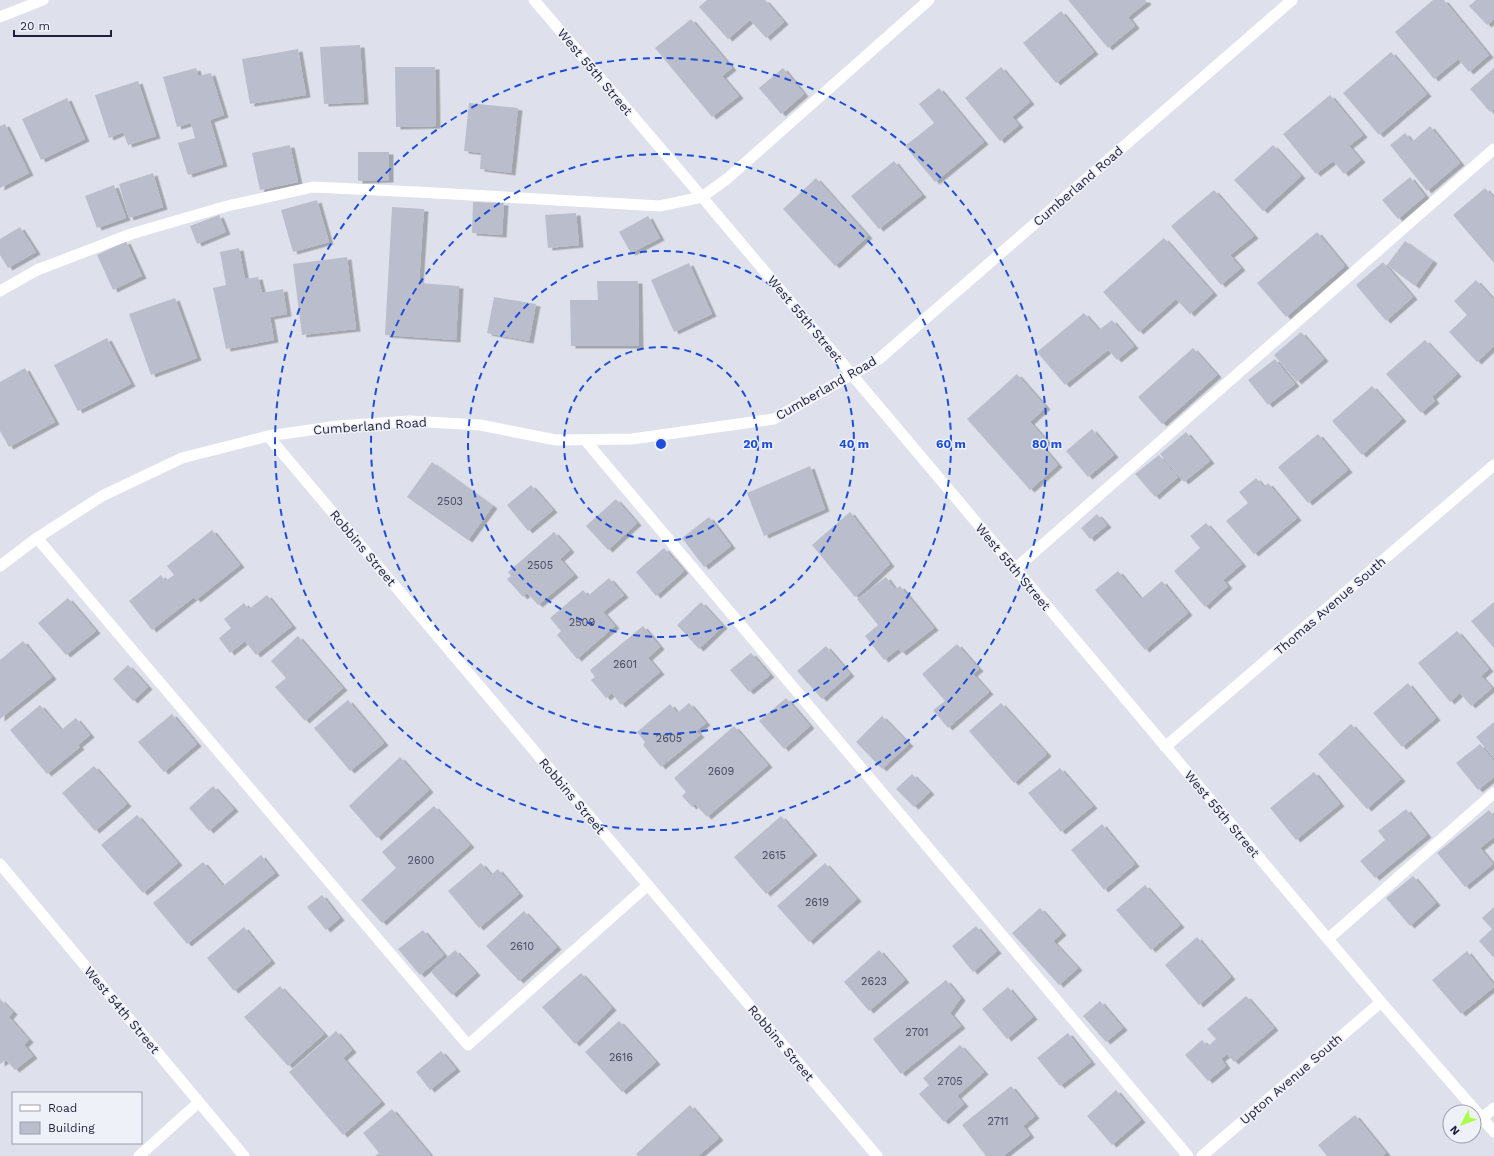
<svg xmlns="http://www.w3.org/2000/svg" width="1494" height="1156" font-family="'Work Sans',sans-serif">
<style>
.building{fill:#babecc;filter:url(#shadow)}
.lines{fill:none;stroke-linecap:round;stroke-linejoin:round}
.service{stroke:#fff;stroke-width:11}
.minor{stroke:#fff;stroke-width:11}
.tertiary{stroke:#fff;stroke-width:11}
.ring{fill:none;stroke:#1d4ed8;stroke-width:2;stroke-dasharray:7 5}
.labels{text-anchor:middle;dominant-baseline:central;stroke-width:3;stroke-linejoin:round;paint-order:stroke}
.number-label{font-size:11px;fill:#454860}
.street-label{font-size:13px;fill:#1e203c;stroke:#eff1f8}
.centre{fill:#1d4ed8;stroke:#eff1f8;stroke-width:2}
.ring-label{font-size:12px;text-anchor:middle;font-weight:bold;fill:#1d4ed8;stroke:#eff1f8;stroke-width:3;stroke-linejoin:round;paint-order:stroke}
</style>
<defs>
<filter id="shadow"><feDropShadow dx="4.5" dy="2.5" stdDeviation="0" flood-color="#0004"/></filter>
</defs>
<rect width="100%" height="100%" fill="#dee1eb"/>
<path class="building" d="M 707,0 L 765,0 L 784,22 L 766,38 L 750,20 L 728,39 L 699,7 Z
M 1068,0 L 1145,0 L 1147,2 L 1128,17 L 1135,26 L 1108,48 Z
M 1433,0 L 1444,0 L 1489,55 L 1469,72 L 1458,59 L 1434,79 L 1395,32 Z
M 1476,0 L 1494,0 L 1494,19 L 1487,25 L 1469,6 Z
M 1061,11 L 1094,52 L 1056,83 L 1023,43 Z
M 691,19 L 732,68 L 722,76 L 739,96 L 712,117 L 655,48 Z
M 360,45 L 364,102 L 324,104 L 320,47 Z
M 298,49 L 306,95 L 250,104 L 242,59 Z
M 1391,52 L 1427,94 L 1379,135 L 1343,93 Z
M 395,67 L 435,67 L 436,126 L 396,127 Z
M 1001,67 L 1030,102 L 1012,117 L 1019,125 L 1000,141 L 965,98 Z
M 196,68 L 198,76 L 211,73 L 224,115 L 210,120 L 223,164 L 188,175 L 178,143 L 195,138 L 191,123 L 177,127 L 163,77 Z
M 783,68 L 804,94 L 781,114 L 759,88 Z
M 1494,68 L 1494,109 L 1490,112 L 1470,89 Z
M 138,81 L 156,136 L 128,145 L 123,132 L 109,138 L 95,95 Z
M 939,88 L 984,142 L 935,182 L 905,146 L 934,123 L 919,104 Z
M 1330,95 L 1363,135 L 1349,146 L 1361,160 L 1344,174 L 1333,161 L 1316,174 L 1283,134 Z
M 67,98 L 85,139 L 41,160 L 22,119 Z
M 469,103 L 518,108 L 511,173 L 480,169 L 481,153 L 464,151 Z
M 5,124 L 29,173 L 0,188 L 0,126 Z
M 1430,126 L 1460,163 L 1427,191 L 1390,145 L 1405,133 L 1412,142 Z
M 290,145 L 298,182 L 260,190 L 252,153 Z
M 1273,145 L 1301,176 L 1263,211 L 1234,180 Z
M 358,152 L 389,152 L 389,180 L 358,181 Z
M 894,161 L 922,195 L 879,229 L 851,196 Z
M 153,173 L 163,207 L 129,218 L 119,184 Z
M 1410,177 L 1425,196 L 1398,219 L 1382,200 Z
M 816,178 L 868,236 L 835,266 L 783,209 Z
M 114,185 L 126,218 L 97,228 L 85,196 Z
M 1485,188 L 1494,198 L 1494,263 L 1453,215 Z
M 1214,190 L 1254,236 L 1230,255 L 1241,268 L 1221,285 L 1171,226 Z
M 317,200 L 329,242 L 293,252 L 281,210 Z
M 473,202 L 504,203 L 502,235 L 472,233 Z
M 392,207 L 424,209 L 419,283 L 459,286 L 456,340 L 385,335 Z
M 576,213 L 579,245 L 548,248 L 545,215 Z
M 219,215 L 226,232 L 197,244 L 190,226 Z
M 648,216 L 660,238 L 631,253 L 619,232 Z
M 20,227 L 36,252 L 8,268 L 0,255 L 0,239 Z
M 1317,232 L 1345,266 L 1286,317 L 1257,283 Z
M 1164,238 L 1213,293 L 1190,314 L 1176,299 L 1139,332 L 1103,292 Z
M 126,241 L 142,276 L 113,290 L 97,255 Z
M 1405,241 L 1433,261 L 1415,286 L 1387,265 Z
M 239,248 L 245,279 L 258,277 L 262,293 L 283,289 L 287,314 L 270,317 L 274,340 L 226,349 L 213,288 L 226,285 L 220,252 Z
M 347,257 L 356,329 L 302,335 L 293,264 Z
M 1383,262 L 1413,297 L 1386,321 L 1356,285 Z
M 689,263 L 712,314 L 674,332 L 651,280 Z
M 1476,280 L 1494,300 L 1494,346 L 1477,362 L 1449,332 L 1467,315 L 1454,301 Z
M 597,281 L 638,281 L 639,346 L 571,346 L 570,300 L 598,300 Z
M 494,297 L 536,304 L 529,341 L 487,333 Z
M 175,298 L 197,358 L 151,375 L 129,314 Z
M 1084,313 L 1099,330 L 1112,320 L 1134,346 L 1117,360 L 1108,350 L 1065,385 L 1037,352 Z
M 1301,332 L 1324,359 L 1297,382 L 1274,355 Z
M 107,338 L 131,384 L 78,411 L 54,365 Z
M 1425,340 L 1457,374 L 1432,397 L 1435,401 L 1421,413 L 1386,374 Z
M 1193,348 L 1217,375 L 1162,424 L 1138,397 Z
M 1275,359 L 1295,384 L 1268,405 L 1248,380 Z
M 25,368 L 55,422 L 9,447 L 0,431 L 0,382 Z
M 1017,374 L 1046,407 L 1030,422 L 1047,441 L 1042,446 L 1058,465 L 1030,490 L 967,419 Z
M 1372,386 L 1402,419 L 1362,455 L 1332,421 Z
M 1092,429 L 1114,455 L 1088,477 L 1066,451 Z
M 1186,432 L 1210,461 L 1184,482 L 1160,454 Z
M 1318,434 L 1348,470 L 1308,503 L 1278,467 Z
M 1159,455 L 1178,477 L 1155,497 L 1135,474 Z
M 432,462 L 493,506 L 468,540 L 407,497 Z
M 810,466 L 825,509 L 764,536 L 747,493 Z
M 1256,478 L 1264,487 L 1268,483 L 1297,518 L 1254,554 L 1226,521 L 1248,503 L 1239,492 Z
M 531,485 L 553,510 L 528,531 L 507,505 Z
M 616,499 L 637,523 L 608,550 L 586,526 Z
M 850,512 L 890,564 L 855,597 L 812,545 Z
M 1097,514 L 1107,525 L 1090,539 L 1081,528 Z
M 709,517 L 731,546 L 704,567 L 682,538 Z
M 1206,523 L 1242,564 L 1223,580 L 1228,586 L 1205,607 L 1174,571 L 1200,548 L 1190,536 Z
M 212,530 L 240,565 L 196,600 L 194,597 L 152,630 L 129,601 L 161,575 L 165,581 L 174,575 L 167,566 Z
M 554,532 L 570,550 L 560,559 L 574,575 L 538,605 L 527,593 L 523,597 L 507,579 L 511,576 L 508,572 Z
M 664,548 L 684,571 L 656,596 L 636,572 Z
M 1118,571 L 1141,599 L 1162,581 L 1188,613 L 1145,650 L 1095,590 Z
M 886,577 L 895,589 L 900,586 L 934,628 L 902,653 L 898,649 L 884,660 L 865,636 L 878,625 L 857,599 Z
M 609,578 L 624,595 L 603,612 L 615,626 L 577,659 L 557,635 L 561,631 L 550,618 L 583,590 L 588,596 Z
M 267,595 L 292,626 L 256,655 L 245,641 L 230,653 L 219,638 L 231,628 L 224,619 L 244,603 L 249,609 Z
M 68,598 L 96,631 L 66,655 L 38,623 Z
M 701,602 L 723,626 L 699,649 L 677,625 Z
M 1494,602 L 1494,648 L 1471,621 Z
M 643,626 L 660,647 L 648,658 L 660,672 L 621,705 L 612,693 L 606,698 L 591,680 L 595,677 L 590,670 Z
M 1457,631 L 1489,669 L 1481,676 L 1492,688 L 1471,706 L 1460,693 L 1450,702 L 1418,663 Z
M 298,636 L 343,688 L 305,721 L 275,687 L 286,678 L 271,661 Z
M 23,641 L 52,677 L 0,719 L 0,660 Z
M 957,644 L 979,669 L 973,674 L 989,692 L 948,728 L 933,710 L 945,701 L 922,674 Z
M 826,646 L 850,674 L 822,699 L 797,671 Z
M 751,653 L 770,675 L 749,692 L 730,670 Z
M 128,665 L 148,687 L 133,701 L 113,679 Z
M 1408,683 L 1436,718 L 1402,747 L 1373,713 Z
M 786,698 L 810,726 L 784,749 L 759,721 Z
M 348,700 L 384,743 L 350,771 L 314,728 Z
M 689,703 L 706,723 L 696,731 L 700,735 L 661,767 L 643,745 L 645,742 L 637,732 L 670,704 L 677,713 Z
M 1001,703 L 1047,754 L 1014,783 L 969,731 Z
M 40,705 L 61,730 L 76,718 L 90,735 L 78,745 L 80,747 L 47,774 L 10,730 Z
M 172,714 L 197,744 L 164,772 L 138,742 Z
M 882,716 L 909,744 L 882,769 L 856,742 Z
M 1494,722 L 1494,758 L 1476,737 Z
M 1351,724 L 1401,779 L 1367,809 L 1318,754 Z
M 734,726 L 768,765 L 707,817 L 695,804 L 692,807 L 682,796 L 686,792 L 674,778 Z
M 1480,744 L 1494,761 L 1494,777 L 1478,790 L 1456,763 Z
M 400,757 L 429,790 L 377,838 L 349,806 Z
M 94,766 L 127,804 L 95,831 L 62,793 Z
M 1060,768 L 1093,806 L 1061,832 L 1028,793 Z
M 1314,772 L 1340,804 L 1296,840 L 1270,808 Z
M 912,774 L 930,792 L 914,807 L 896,789 Z
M 213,786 L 234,809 L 209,831 L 189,808 Z
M 434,806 L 470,845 L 382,923 L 361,900 L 396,868 L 382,852 Z
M 1406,809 L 1427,835 L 1375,878 L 1360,861 L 1385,840 L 1378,831 Z
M 1489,810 L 1494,816 L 1494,837 L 1480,848 L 1493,864 L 1465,887 L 1437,853 Z
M 137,815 L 178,863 L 143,893 L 101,845 Z
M 781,816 L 813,853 L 766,894 L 734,857 Z
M 1102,824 L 1135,864 L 1104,890 L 1071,850 Z
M 261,855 L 275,873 L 187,944 L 153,903 L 203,862 L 223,886 Z
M 481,863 L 491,875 L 498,869 L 519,894 L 479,928 L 448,891 Z
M 825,863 L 857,899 L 809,942 L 777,906 Z
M 1413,876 L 1436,903 L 1410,926 L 1386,898 Z
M 1145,885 L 1180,925 L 1151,950 L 1116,910 Z
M 322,895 L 340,918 L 326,930 L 307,907 Z
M 1494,907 L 1494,958 L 1479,941 L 1492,929 L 1482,918 Z
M 1040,908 L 1062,933 L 1053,941 L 1078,968 L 1059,985 L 1012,933 Z
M 524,911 L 557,947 L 519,981 L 486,946 Z
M 976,926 L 997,951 L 973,972 L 952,946 Z
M 244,927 L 271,961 L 234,991 L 207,958 Z
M 423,930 L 444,955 L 420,975 L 398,949 Z
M 1197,937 L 1231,977 L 1199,1005 L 1165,965 Z
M 455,950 L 476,973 L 452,995 L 431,972 Z
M 879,950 L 905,980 L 869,1011 L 844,982 Z
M 1467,951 L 1494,985 L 1494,987 L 1461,1014 L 1432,980 Z
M 581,973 L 612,1008 L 575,1044 L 542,1007 Z
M 946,980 L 961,998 L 950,1013 L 961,1026 L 901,1074 L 873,1039 Z
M 280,986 L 324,1034 L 288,1066 L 244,1017 Z
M 1008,987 L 1033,1017 L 1007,1039 L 982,1009 Z
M 1246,996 L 1274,1028 L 1234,1062 L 1227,1054 L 1221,1059 L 1226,1066 L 1208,1081 L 1185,1055 L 1202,1040 L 1208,1046 L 1216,1039 L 1207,1029 Z
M 0,999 L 13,1012 L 9,1017 L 29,1040 L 24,1045 L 33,1056 L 15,1070 L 6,1060 L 0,1064 Z
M 1100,1001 L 1123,1028 L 1106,1042 L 1083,1016 Z
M 619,1021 L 656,1062 L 622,1092 L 585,1052 Z
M 336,1031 L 352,1050 L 343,1058 L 381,1102 L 343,1135 L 289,1072 Z
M 1068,1033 L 1091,1062 L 1060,1086 L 1037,1058 Z
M 960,1045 L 984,1072 L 957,1096 L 964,1104 L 944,1122 L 919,1094 L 929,1085 L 923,1078 Z
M 441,1051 L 456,1069 L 430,1090 L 416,1072 Z
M 1011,1086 L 1035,1116 L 1023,1126 L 1030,1135 L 1003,1156 L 986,1156 L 962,1125 Z
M 1116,1090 L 1141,1120 L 1112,1145 L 1087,1116 Z
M 690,1105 L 719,1138 L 698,1156 L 638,1156 L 636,1154 Z
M 392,1109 L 431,1156 L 375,1156 L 379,1153 L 363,1133 Z
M 1355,1115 L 1386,1153 L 1383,1156 L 1327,1156 L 1318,1145 Z"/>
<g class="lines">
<path class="service" d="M 0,291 L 37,270 L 131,234 L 227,206 L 313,187 L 417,192 L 660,206 L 702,197 L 728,178 L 929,0
M 585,440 L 1188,1156
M 37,538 L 468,1045 L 648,885
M 1015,569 L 1494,149
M 1328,939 L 1494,793"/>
<path class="minor" d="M 534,0 L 702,197 L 1381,1002 L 1494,1132
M 0,17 L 43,0
M 268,436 L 877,1156
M 0,566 L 37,538 L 102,496 L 182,458 L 268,436 L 338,426 L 410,421 L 480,425 L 556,440 L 632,439 L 774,419 L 879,359 L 1292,0
M 1165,747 L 1494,465
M 1482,1118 L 1494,1108
M 139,1156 L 199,1102
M 1202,1156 L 1381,1002"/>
<path class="tertiary" d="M 0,864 L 244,1156"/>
</g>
<g class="ring">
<circle cx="661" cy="444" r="97"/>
<circle cx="661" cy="444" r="193"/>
<circle cx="661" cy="444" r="290"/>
<circle cx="661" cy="444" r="386"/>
</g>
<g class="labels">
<g class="number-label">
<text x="450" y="501">2503</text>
<text x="540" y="565">2505</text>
<text x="582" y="622">2509</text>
<text x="625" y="664">2601</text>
<text x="669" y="738">2605</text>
<text x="721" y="771">2609</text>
<text x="774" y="855">2615</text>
<text x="421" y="860">2600</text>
<text x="817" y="902">2619</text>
<text x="522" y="946">2610</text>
<text x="874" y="981">2623</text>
<text x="917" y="1032">2701</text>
<text x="621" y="1057">2616</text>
<text x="950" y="1081">2705</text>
<text x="998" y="1121">2711</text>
</g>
<g class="street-label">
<text transform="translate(595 72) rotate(50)">West 55th Street</text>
<text transform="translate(1078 186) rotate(-41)">Cumberland Road</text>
<text transform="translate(805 319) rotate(50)">West 55th Street</text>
<text transform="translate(826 388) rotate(-30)">Cumberland Road</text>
<text transform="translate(370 426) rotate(-4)">Cumberland Road</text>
<text transform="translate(363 548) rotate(50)">Robbins Street</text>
<text transform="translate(1013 567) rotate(50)">West 55th Street</text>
<text transform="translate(1330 606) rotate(-41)">Thomas Avenue South</text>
<text transform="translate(572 796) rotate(50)">Robbins Street</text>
<text transform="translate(1222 814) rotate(50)">West 55th Street</text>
<text transform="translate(122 1010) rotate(50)">West 54th Street</text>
<text transform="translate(781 1043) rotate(50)">Robbins Street</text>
<text transform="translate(1291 1079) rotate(-41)">Upton Avenue South</text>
</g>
</g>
<circle cx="661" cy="444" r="6" class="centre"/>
<g class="ring-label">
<text x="758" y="448">20 m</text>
<text x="854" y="448">40 m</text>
<text x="951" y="448">60 m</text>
<text x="1047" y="448">80 m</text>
</g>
<rect x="12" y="1092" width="130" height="52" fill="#eff1f8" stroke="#9b9dad"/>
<rect x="20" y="1105" width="20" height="6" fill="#ffffff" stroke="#9b9dad"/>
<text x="48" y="1112" font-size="12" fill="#1e203c">Road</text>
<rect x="20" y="1122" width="20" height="12" fill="#babecc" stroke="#9b9dad"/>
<text x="48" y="1132" font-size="12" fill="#1e203c">Building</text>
<g transform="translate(1462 1124) rotate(229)"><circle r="19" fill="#eff1f8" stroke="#9b9dad"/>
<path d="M0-3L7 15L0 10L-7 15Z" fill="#acff49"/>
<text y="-6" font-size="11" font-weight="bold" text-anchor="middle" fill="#1e203c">N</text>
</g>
<path d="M14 30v6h97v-6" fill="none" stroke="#1e203c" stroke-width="2"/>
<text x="20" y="30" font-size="12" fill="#1e203c" stroke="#eff1f8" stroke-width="3" paint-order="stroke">20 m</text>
</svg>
